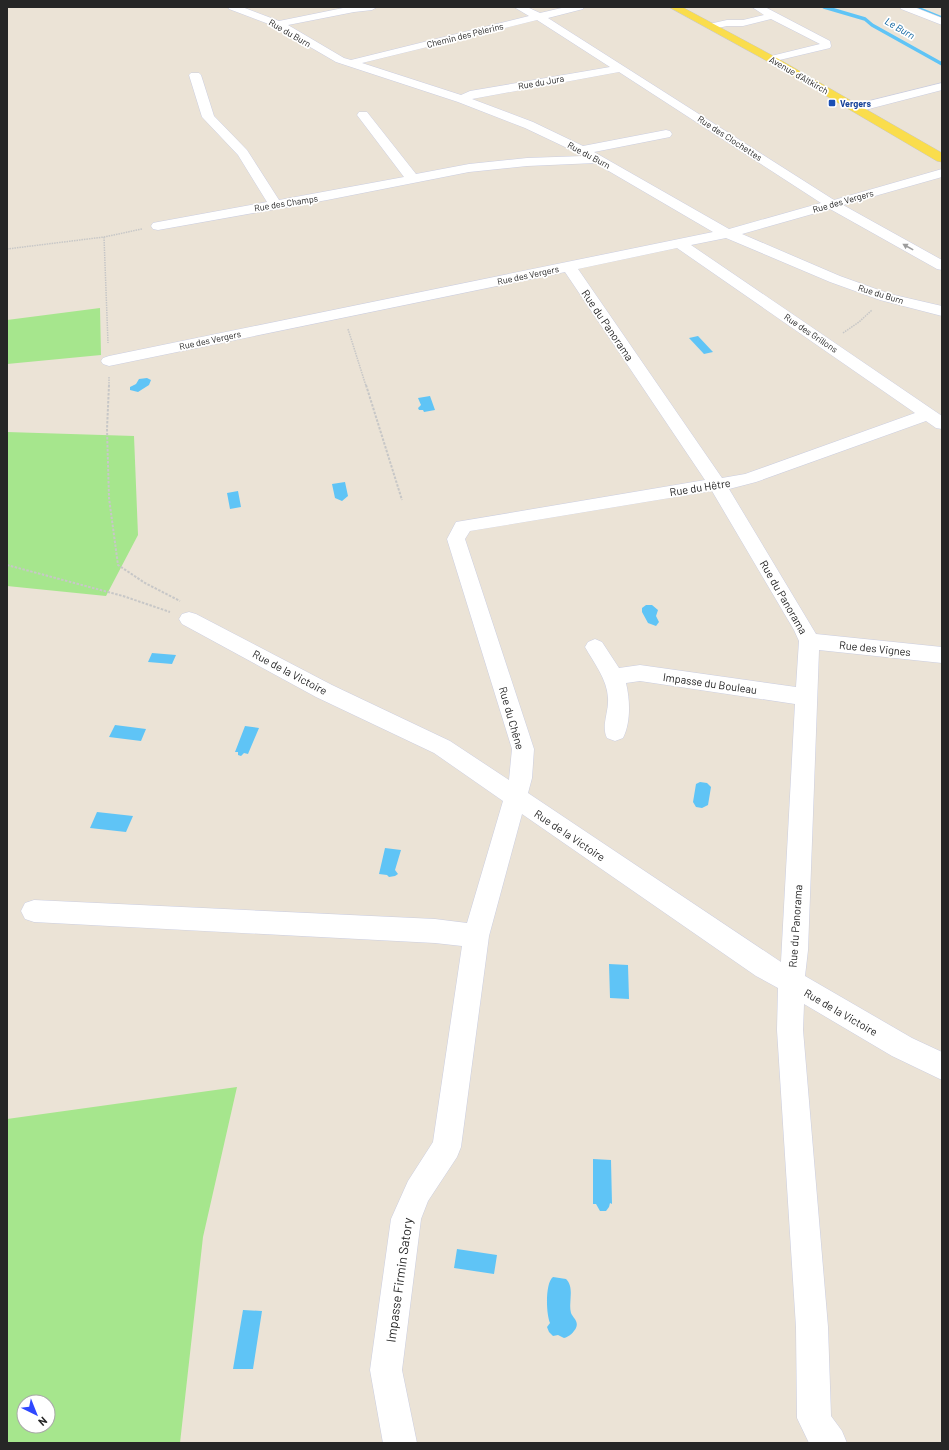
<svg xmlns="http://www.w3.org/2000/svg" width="949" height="1450" font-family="Barlow,sans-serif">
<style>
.green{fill:#a6e68d;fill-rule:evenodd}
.water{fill:#5fc4f6}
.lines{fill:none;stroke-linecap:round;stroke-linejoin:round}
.stream{stroke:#5fc4f6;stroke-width:3.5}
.minor-casing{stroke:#cbcee1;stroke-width:1}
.major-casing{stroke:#c7c7c7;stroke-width:1}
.path-far1{stroke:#c7c7c7;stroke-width:1.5;stroke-dasharray:1.5 1;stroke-linecap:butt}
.path{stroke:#c7c7c7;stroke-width:2;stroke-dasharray:2.5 1.5;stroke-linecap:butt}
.minor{fill:#fff;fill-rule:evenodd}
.major{fill:#fadd4c;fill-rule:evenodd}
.oneway{fill:#9d9d9d}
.transit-dot{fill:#1a4fb4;stroke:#fff;stroke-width:1.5}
.labels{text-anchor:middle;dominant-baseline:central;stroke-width:3.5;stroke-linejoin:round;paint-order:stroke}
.far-street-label{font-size:9px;fill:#262626;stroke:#fff}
.far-transit-label{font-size:9px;font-weight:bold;fill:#164399;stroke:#fff;text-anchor:start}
.far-water-label{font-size:10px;font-style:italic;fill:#045e9d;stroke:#fff}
.street-label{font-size:11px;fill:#262626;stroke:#fff}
.near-street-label{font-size:13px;fill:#262626;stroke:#fff}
</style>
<rect width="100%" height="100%" fill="#ebe3d6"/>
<path class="green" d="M 100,308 L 101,355 L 7,364 L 7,320 Z
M 7,432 L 134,436 L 138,535 L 106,596 L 7,586 Z
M 237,1087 L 203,1237 L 180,1443 L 7,1443 L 7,1119 ZM 24,1402 L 48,1402 L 48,1426 L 24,1426 Z"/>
<path class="water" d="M 698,336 L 713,352 L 704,354 L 689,338 Z
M 147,378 L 151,380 L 149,385 L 138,392 L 130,390 L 130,387 L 136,384 L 139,379 Z
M 430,396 L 435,410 L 424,412 L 423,410 L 419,410 L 418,408 L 421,405 L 418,398 Z
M 345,482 L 348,496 L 342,501 L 335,498 L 332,484 Z
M 238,491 L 241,507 L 230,509 L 227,493 Z
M 646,605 L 652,605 L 658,610 L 656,616 L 659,622 L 656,626 L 648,623 L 642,612 L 642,608 Z
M 152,653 L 176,655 L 172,664 L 148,662 Z
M 115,725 L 146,729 L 141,741 L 109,737 Z
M 245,726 L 259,728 L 248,754 L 244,753 L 241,756 L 238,755 L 238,752 L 235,752 Z
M 700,782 L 707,783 L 711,787 L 708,805 L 702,808 L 696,807 L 693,802 L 696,784 Z
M 97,812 L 133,816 L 126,832 L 90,828 Z
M 385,848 L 401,850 L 395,870 L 398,874 L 395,876 L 389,877 L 387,875 L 379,874 Z
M 609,964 L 628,965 L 629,999 L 610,998 Z
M 593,1159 L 611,1160 L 612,1204 L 610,1203 L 609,1207 L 606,1211 L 600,1211 L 596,1204 L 593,1204 Z
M 457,1249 L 497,1255 L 494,1274 L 454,1268 Z
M 553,1277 L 566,1279 C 575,1288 568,1302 571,1313 C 573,1318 579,1321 576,1328 C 574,1332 569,1337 564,1338 L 558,1335 L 553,1336 L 549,1332 L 547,1327 L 550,1323 C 546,1314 545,1283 553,1277 Z
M 243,1310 L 262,1311 L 253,1369 L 233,1369 Z"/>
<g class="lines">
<path class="stream" d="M 824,7 L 865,19 L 872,25 L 942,64
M 915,7 L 942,18"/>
<g class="minor-casing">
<path id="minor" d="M 228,7 L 242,7 L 279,21 L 348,7 L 377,7 L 372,10 L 354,12 L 288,25 L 344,58 L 351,60 L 529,16 L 514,7 L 527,7 L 540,13 L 566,7 L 584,7 L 583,9 L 548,18 L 834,200 L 942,169 L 942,177 L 843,205 L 942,260 L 942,270 L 937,269 L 830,209 L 742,234 L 840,276 L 890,294 L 942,306 L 942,316 L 880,300 L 830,282 L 726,238 L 691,245 L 942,416 L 942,429 L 936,428 L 926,421 L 756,482 L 729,489 L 816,634 L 942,647 L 942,663 L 819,650 L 808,950 L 805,976 L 912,1038 L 942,1052 L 942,1080 L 892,1056 L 804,1004 L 803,1030 L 828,1327 L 831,1416 L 842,1431 L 847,1443 L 809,1443 L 797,1418 L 796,1327 L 777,1030 L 778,988 L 756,976 L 522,814 L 489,936 L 461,1147 L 457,1157 L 428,1201 L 421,1219 L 402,1370 L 417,1443 L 383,1443 L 370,1370 L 391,1219 L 408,1181 L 433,1142 L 462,946 L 435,943 L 34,922 L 25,919 L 21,911 L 25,903 L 34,900 L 435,919 L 467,923 L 503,801 L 434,753 L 316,697 L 182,624 L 179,619 L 182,614 L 189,612 L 196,614 L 332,685 L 450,741 L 509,780 L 512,749 L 447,539 L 456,522 L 705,480 L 565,272 L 109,366 L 103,364 L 101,361 L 103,358 L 109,356 L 713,232 L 595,163 L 527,166 L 469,172 L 327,200 L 158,230 L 153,229 L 151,226 L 153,223 L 158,222 L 267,202 L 238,155 L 202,117 L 189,75 L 191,73 L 199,73 L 201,75 L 214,116 L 247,150 L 279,200 L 404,177 L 357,115 L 359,112 L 367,112 L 416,174 L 469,164 L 527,158 L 584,156 L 525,128 L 458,102 L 336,62 L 274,26 L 229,9 ZM 537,20 L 610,67 L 470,91 L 461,95 L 362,63 ZM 619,72 L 821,203 L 729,229 L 594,152 L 670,137 L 672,134 L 670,131 L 666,130 L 583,146 L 533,122 L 472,99 ZM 677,248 L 915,413 L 745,474 L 722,478 L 578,269 ZM 712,491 L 794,630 L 799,641 L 796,687 L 640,665 L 619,668 L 602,642 L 595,639 L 588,642 L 585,647 C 594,663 607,679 608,698 C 609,712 601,726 607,738 L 615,741 L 623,738 C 631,722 630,700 626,683 L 640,681 L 795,704 L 781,962 L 528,793 L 532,778 L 534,749 L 465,539 L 470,531 Z
M 752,7 L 765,7 L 830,41 L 831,46 L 830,48 L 771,62 L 765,59 L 767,57 L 820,44 L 771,19 L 743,26 L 727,26 L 713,29 L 708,26 L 709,24 L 727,20 L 743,20 L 764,15 Z
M 900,7 L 914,7 L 942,18 L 942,25 L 901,9 Z
M 942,83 L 942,90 L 857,112 L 853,111 L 851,108 L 853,105 Z"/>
</g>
<g class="major-casing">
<path id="major" d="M 669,7 L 682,7 L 775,57 L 942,153 L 942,162 L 937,161 L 767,61 Z"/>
</g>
<path class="path-far1" d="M 104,237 L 108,343
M 7,249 L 104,237 L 142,229
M 348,329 L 366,386
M 843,333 L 859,322 L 872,310
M 109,386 L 109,376"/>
<path class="path" d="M 109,385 L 107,429 L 109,498 L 118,565 L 145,583 L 180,601
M 366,385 L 402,500
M 7,565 L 123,596 L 170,612"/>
<use href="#minor" class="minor"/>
<use href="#major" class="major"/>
</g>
<defs><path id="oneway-solid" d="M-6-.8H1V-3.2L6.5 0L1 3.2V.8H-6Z"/></defs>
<use class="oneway" href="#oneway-solid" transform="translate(908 247) rotate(-151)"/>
<rect class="transit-dot" x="828" y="99" width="8" height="8" rx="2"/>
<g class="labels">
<g class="far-street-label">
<text transform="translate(290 33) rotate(30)">Rue du Burn</text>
<text transform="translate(465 35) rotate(-14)">Chemin des Pèlerins</text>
<text transform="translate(799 75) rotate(30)">Avenue d'Altkirch</text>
<text transform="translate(541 82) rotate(-10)">Rue du Jura</text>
<text transform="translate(730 138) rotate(33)">Rue des Clochettes</text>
<text transform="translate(589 155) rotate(28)">Rue du Burn</text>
<text transform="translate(843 201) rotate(-16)">Rue des Vergers</text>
<text transform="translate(286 203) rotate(-9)">Rue des Champs</text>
<text transform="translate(528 275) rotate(-12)">Rue des Vergers</text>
<text transform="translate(881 294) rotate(17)">Rue du Burn</text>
<text transform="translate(811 333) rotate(34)">Rue des Grillons</text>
<text transform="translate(210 340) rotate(-12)">Rue des Vergers</text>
</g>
<g class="far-transit-label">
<text x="840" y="103">Vergers</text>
</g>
<g class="far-water-label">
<text transform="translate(900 28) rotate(30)">Le Burn</text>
</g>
<g class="street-label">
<text transform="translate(608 325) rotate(56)">Rue du Panorama</text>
<text transform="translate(700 487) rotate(-9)">Rue du Hêtre</text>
<text transform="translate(784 597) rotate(60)">Rue du Panorama</text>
<text transform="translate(875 648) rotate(6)">Rue des Vignes</text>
<text transform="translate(290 672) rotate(28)">Rue de la Victoire</text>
<text transform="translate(710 683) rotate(8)">Impasse du Bouleau</text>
<text transform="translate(512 718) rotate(74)">Rue du Chêne</text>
<text transform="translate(570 835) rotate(34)">Rue de la Victoire</text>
<text transform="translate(795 926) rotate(-86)">Rue du Panorama</text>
<text transform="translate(841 1012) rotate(30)">Rue de la Victoire</text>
</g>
<g class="near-street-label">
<text transform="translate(399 1280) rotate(-82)">Impasse Firmin Satory</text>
</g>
</g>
<rect width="949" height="1450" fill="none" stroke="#262626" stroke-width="16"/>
<g transform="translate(36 1414) rotate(137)"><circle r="19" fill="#ffffff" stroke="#a8a8a8"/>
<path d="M0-3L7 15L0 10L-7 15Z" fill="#2f48ff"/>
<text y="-6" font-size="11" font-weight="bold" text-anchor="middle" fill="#262626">N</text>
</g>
</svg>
